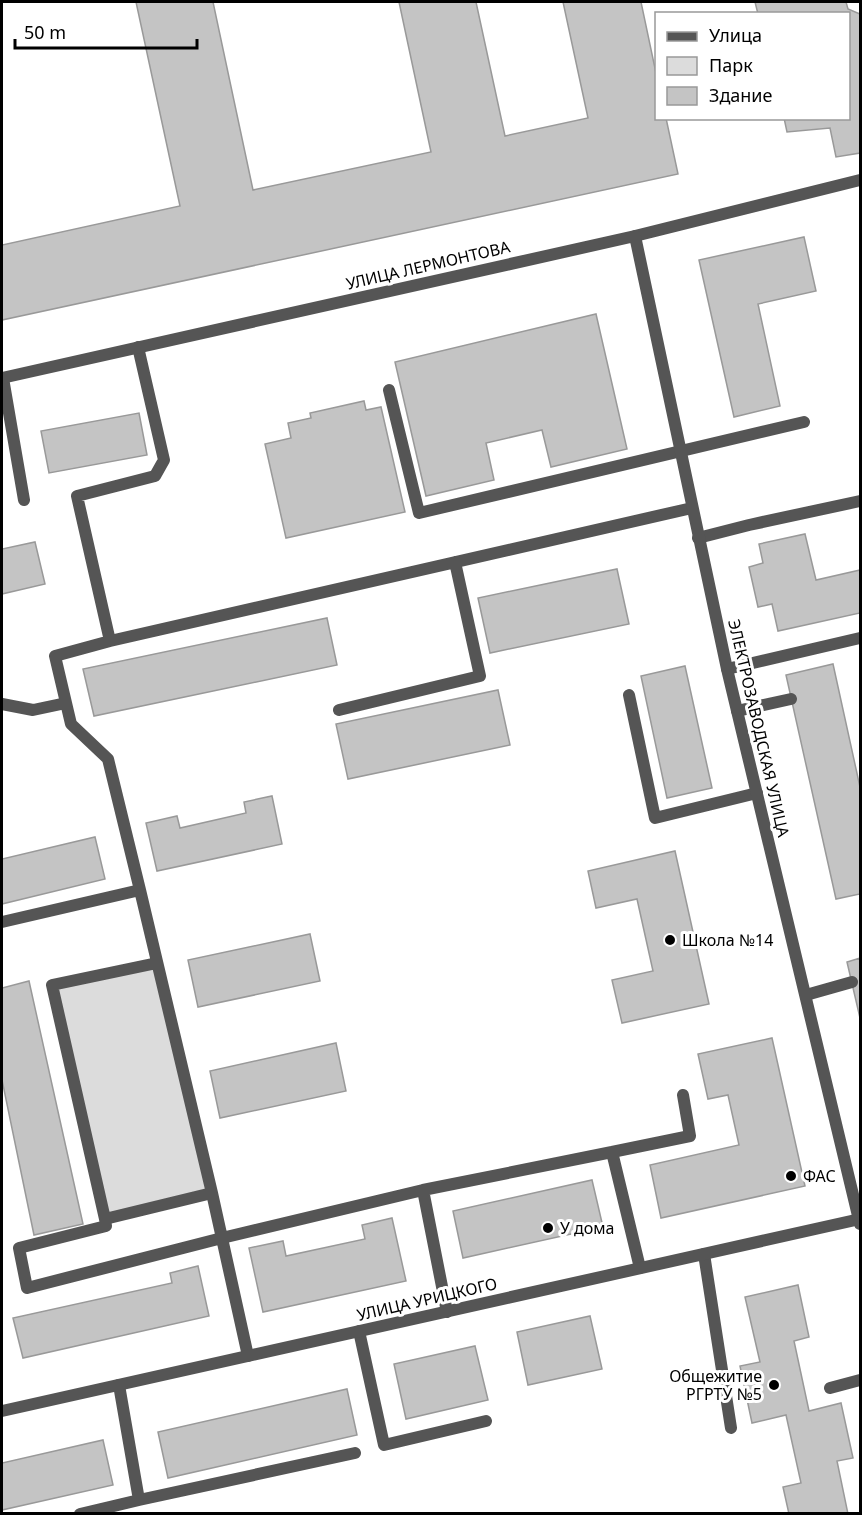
<svg xmlns="http://www.w3.org/2000/svg" width="862" height="1515" font-family="'Noto Sans',sans-serif">
<style>
.green{fill:#dcdcdc}
.building{fill:#c4c4c4;stroke:#999;stroke-width:1.5}
.lines{fill:none;stroke-linecap:round;stroke-linejoin:round}
.service{stroke:#555;stroke-width:12}
.minor{stroke:#555;stroke-width:12}
.tertiary{stroke:#555;stroke-width:12}
.poi-dot{fill:#000;stroke:#fff;stroke-width:2}
.labels{text-anchor:middle;dominant-baseline:central;stroke-width:6;stroke-linejoin:round;paint-order:stroke}
.street-label{font-size:16px;fill:#000;stroke:#fff}
.poi-label{font-size:16px;fill:#000;stroke:#fff;text-anchor:start}
</style>
<rect width="100%" height="100%" fill="#fff"/>
<path class="green" d="M 154,969 L 206,1190 L 109,1214 L 57,988 Z"/>
<path class="building" d="M 136,2 L 213,2 L 253,190 L 431,152 L 399,2 L 476,2 L 505,136 L 588,118 L 563,2 L 641,2 L 656,73 L 656,118 L 666,118 L 678,174 L 2,320 L 2,245 L 180,206 Z
M 755,2 L 846,2 L 848,9 L 860,14 L 860,153 L 836,157 L 830,128 L 787,132 L 784,118 L 848,118 L 848,14 L 758,14 Z
M 804,237 L 816,291 L 758,304 L 780,406 L 734,417 L 699,260 Z
M 596,314 L 627,449 L 551,467 L 542,430 L 486,443 L 494,480 L 426,496 L 395,362 Z
M 364,401 L 366,410 L 381,407 L 405,512 L 286,538 L 265,444 L 291,438 L 288,423 L 311,418 L 310,413 Z
M 139,413 L 147,455 L 49,473 L 41,431 Z
M 805,534 L 816,580 L 860,570 L 860,613 L 778,631 L 772,604 L 758,607 L 749,567 L 763,563 L 759,544 Z
M 35,542 L 45,584 L 2,594 L 2,549 Z
M 617,569 L 629,624 L 490,653 L 478,598 Z
M 327,618 L 337,665 L 94,716 L 83,669 Z
M 833,664 L 860,787 L 860,894 L 836,899 L 786,675 Z
M 685,666 L 712,788 L 667,798 L 641,676 Z
M 498,690 L 510,745 L 348,779 L 336,724 Z
M 272,796 L 282,844 L 157,871 L 146,823 L 177,816 L 180,828 L 246,813 L 244,802 Z
M 95,837 L 105,879 L 2,904 L 2,859 Z
M 675,851 L 709,1004 L 622,1023 L 612,980 L 653,971 L 637,899 L 596,908 L 588,871 Z
M 310,934 L 320,981 L 198,1007 L 188,960 Z
M 860,958 L 860,1018 L 847,962 Z
M 29,981 L 83,1224 L 34,1235 L 2,1080 L 2,988 Z
M 772,1038 L 805,1186 L 661,1218 L 650,1165 L 739,1145 L 728,1095 L 708,1099 L 698,1054 Z
M 336,1043 L 346,1091 L 220,1118 L 210,1071 Z
M 592,1180 L 603,1227 L 463,1258 L 453,1211 Z
M 392,1218 L 406,1281 L 263,1312 L 249,1248 L 283,1241 L 286,1256 L 365,1239 L 362,1225 Z
M 198,1266 L 209,1316 L 23,1358 L 13,1318 L 172,1283 L 170,1273 Z
M 798,1285 L 809,1337 L 794,1341 L 809,1411 L 841,1403 L 853,1458 L 837,1461 L 848,1514 L 789,1514 L 783,1487 L 801,1483 L 786,1415 L 752,1423 L 740,1366 L 760,1362 L 745,1297 Z
M 590,1316 L 602,1369 L 528,1385 L 517,1332 Z
M 475,1346 L 488,1400 L 406,1419 L 394,1364 Z
M 347,1389 L 357,1435 L 168,1478 L 158,1432 Z
M 103,1440 L 113,1485 L 2,1510 L 2,1463 Z"/>
<g class="lines">
<path class="service" d="M 138,347 L 164,460 L 155,476 L 77,496 L 110,641 L 55,656 L 71,724 L 108,759 L 140,890
M 3,378 L 24,500
M 389,390 L 419,513 L 804,422
M 698,538 L 749,525 L 860,501
M 110,641 L 692,508
M 727,669 L 860,638
M 629,695 L 655,818 L 757,793
M 2,704 L 33,710 L 66,703
M 339,710 L 480,676 L 455,562
M 737,711 L 791,699
M 2,922 L 140,890 L 212,1193 L 248,1356
M 157,963 L 52,985 L 105,1219 L 212,1193
M 806,995 L 852,982
M 612,1152 L 690,1136 L 683,1095
M 105,1219 L 106,1226 L 19,1248 L 27,1288 L 222,1238 L 423,1190
M 704,1254 L 731,1428
M 447,1312 L 423,1190 L 612,1152 L 640,1268
M 359,1331 L 384,1445 L 486,1421
M 830,1388 L 860,1380
M 139,1500 L 355,1453
M 80,1514 L 139,1500 L 119,1385"/>
<path class="minor" d="M 635,236 L 860,180
M 2,1411 L 860,1219"/>
<path class="tertiary" d="M 2,378 L 635,236 L 727,669 L 860,1224"/>
</g>
<g class="poi-dot">
<circle cx="670" cy="940" r="6"/>
<circle cx="791" cy="1176" r="6"/>
<circle cx="548" cy="1228" r="6"/>
<circle cx="774" cy="1385" r="6"/>
</g>
<g class="labels">
<g class="street-label">
<text transform="translate(428 265) rotate(-13)">УЛИЦА ЛЕРМОНТОВА</text>
<text transform="translate(759 728) rotate(77)">ЭЛЕКТРОЗАВОДСКАЯ УЛИЦА</text>
<text transform="translate(427 1299) rotate(-13)">УЛИЦА УРИЦКОГО</text>
</g>
<g class="poi-label">
<text x="682" y="940">Школа №14</text>
<text x="803" y="1176">ФАС</text>
<text x="560" y="1228">У дома</text>
<text x="762" y="1376" text-anchor="end">Общежитие<tspan x="762" dy="18">РГРТУ №5</tspan></text>
</g>
</g>
<rect width="862" height="1515" fill="none" stroke="#000000" stroke-width="6"/>
<rect x="655" y="12" width="195" height="108" fill="#ffffff" stroke="#999999" stroke-width="1.5"/>
<rect x="667" y="32" width="30" height="9" fill="#555555" stroke="#999999" stroke-width="1.5"/>
<text x="709" y="42" font-size="18" fill="#000000">Улица</text>
<rect x="667" y="57" width="30" height="18" fill="#dcdcdc" stroke="#999999" stroke-width="1.5"/>
<text x="709" y="72" font-size="18" fill="#000000">Парк</text>
<rect x="667" y="87" width="30" height="18" fill="#c4c4c4" stroke="#999999" stroke-width="1.5"/>
<text x="709" y="102" font-size="18" fill="#000000">Здание</text>
<path d="M15 39v9h182v-9" fill="none" stroke="#000000" stroke-width="3"/>
<text x="24" y="39" font-size="18" fill="#000000" stroke="#ffffff" stroke-width="4.5" paint-order="stroke">50 m</text>
</svg>
